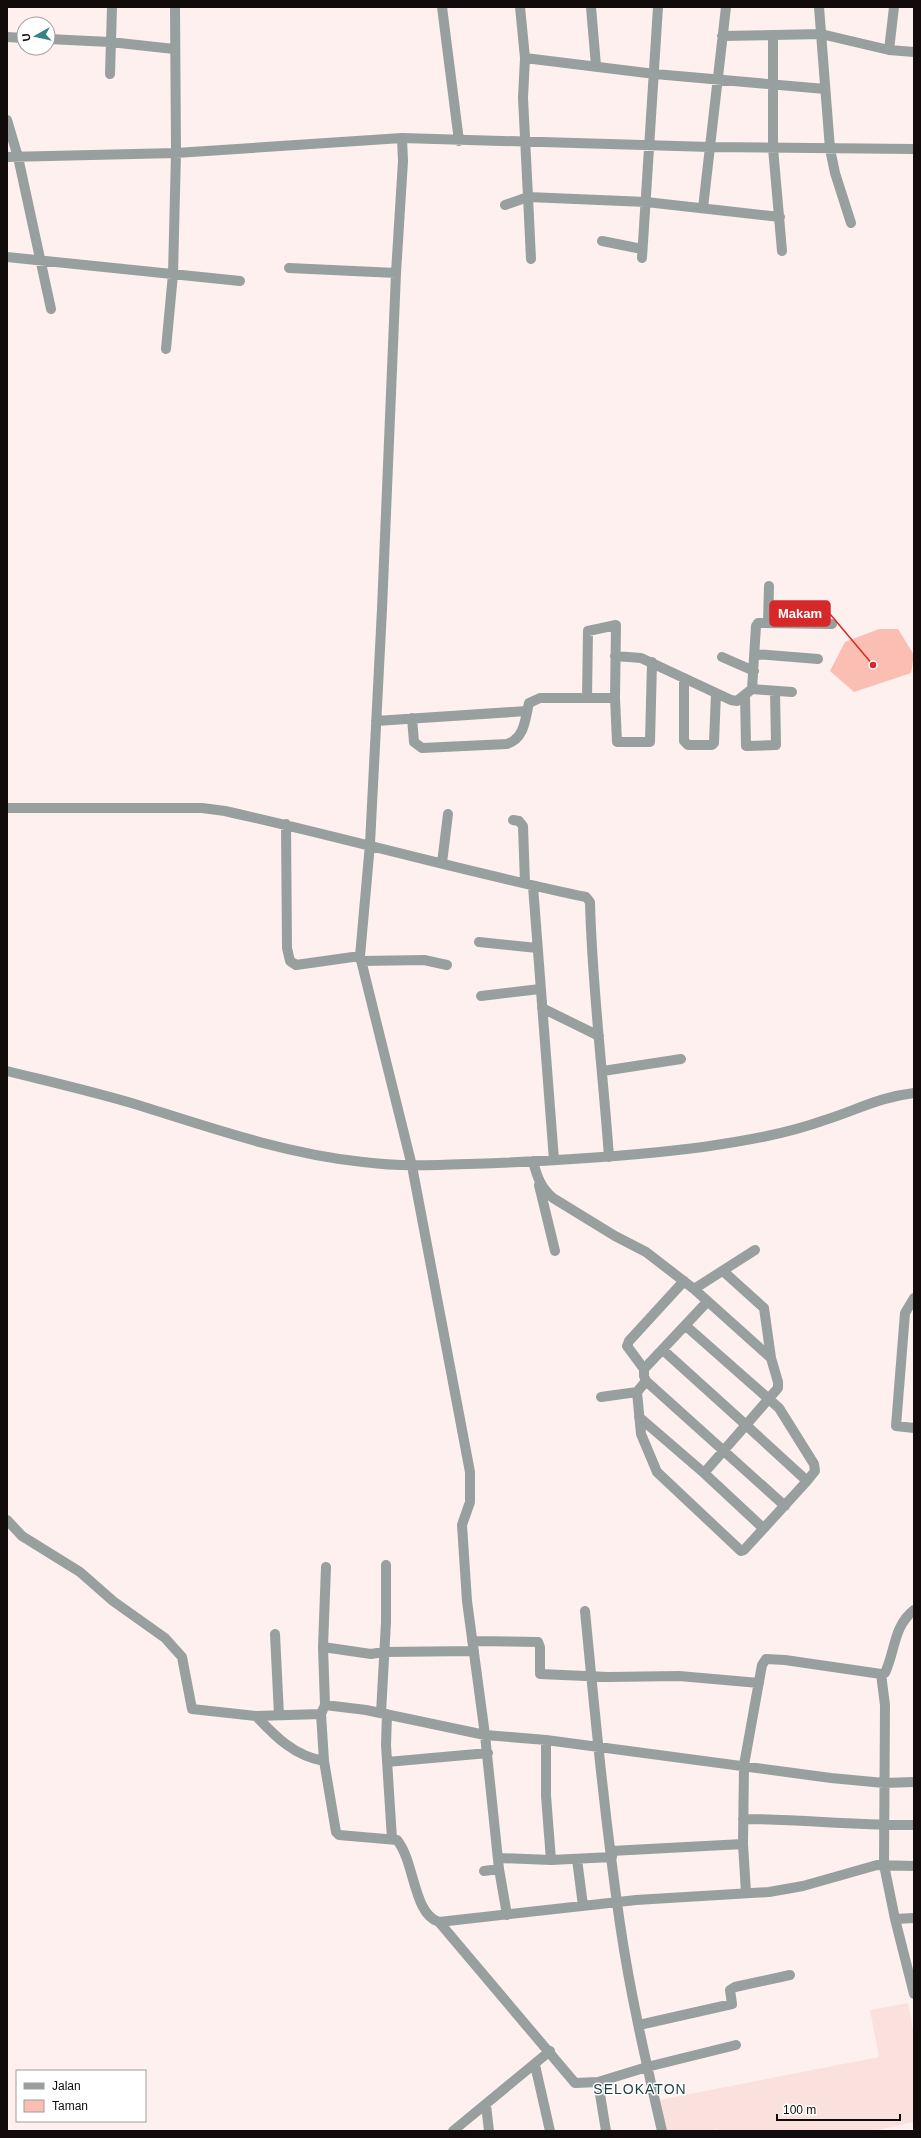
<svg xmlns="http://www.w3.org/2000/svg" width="921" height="2138" font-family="Arial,sans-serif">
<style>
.built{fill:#fbe1dd}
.green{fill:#fabeb3}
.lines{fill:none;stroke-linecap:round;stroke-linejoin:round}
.minor{stroke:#989f9f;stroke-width:10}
.labels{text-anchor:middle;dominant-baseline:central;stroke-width:3;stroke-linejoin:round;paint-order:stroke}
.quarter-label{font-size:14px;letter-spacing:1px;fill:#1b3e3f;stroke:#fff}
.leader{fill:none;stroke:#d62828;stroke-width:1.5}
.callout-dot{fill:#d62828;stroke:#fff;stroke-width:1.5}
.callout{fill:#d62828;stroke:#d62828;stroke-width:1.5}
.callout-label{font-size:13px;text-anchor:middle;font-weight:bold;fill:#fff}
</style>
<rect width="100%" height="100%" fill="#fef0ee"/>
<path class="built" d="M 908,2003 L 914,2035 L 914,2122 L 873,2131 L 718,2131 L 718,2129 L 709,2131 L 665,2131 L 659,2100 L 879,2057 L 870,2010 Z"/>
<path class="green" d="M 879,629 L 898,629 L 914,655 L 911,673 L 854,692 L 830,671 L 845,642 Z"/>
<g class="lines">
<path class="minor" d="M 442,7 L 459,141
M 520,7 L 525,58 L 523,98 L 528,197 L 646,202 L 780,217
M 591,7 L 596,66
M 819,7 L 830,149 L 835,173 L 851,223
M 722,36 L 821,34 L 889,50 L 914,52
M 773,36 L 773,148 L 782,251
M 7,37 L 24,38
M 48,39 L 110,42 L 174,49
M 889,50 L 894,7
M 525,58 L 655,74 L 825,89
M 110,74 L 112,7
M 7,120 L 18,157 L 51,309
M 402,138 L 403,161 L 396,273 L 382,609 L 370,844 L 360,956 L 412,1166 L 470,1472 L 470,1502 L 462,1525 L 467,1601 L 485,1735 L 499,1869 L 507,1915
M 7,157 L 176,153 L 402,138 L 710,147 L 914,149
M 505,205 L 528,197 L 531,259
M 703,208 L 726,7
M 602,241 L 642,249
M 7,257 L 240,281
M 642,258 L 658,7
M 289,268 L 396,273
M 166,349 L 173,274 L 176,153 L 175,7
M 768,622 L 769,586
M 755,654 L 818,659
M 615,656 L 641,658 L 731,700 L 737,701 L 752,689 L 756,626 L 758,623 L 832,624
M 722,657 L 754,671
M 684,678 L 684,741 L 688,745 L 712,745 L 714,743 L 716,693
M 752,689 L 792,692
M 745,695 L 746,746 L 776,745 L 775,691
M 615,698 L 617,742 L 650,742 L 652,662
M 412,718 L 414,742 L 422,748 L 507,744 C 525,738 525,719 529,703 L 540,698 L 615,698 L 616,625 L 588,631 L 587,698
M 376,721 L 527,711
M 7,808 L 202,808 L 225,811 C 346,838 465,872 586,897 L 590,902 C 592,987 603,1072 609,1157
M 513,820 L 519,821 L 523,826 L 525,883
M 286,824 L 287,948 L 290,961 L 296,965 L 360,956
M 442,863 L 448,814
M 533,886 L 554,1160
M 479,942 L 537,948
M 361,961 L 424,960 L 447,965
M 481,996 L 540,989
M 542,1008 L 599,1036
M 7,1071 C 51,1082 95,1092 138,1105 C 211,1128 286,1154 363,1162 C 408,1168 453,1164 498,1163 C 566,1160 635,1156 703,1147 C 744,1141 786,1134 825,1120 C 857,1110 879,1097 914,1093
M 603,1071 L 681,1059
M 533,1161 C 537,1177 541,1188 553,1198 L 615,1236 L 646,1252 L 694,1289 L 771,1358
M 539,1185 L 555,1251
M 694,1289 L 755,1250
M 914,1298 L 905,1313 L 896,1426 L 914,1428
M 707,1302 L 644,1369 L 644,1376 L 646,1381 L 637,1392 L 641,1434 L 657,1472 L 741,1551 L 744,1550 L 807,1481 L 746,1425 L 778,1388 L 778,1382 L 771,1358 L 764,1308 L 723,1271
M 686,1326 L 779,1408 L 814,1464 L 815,1471 L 807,1481
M 663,1350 L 746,1425 L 704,1473
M 644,1369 L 627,1346 L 629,1341 L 684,1281
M 646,1381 L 785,1506
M 601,1397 L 637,1392
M 639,1417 L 704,1473 L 763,1528
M 7,1520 L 22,1536 L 80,1572 L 113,1601 L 165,1638 L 182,1657 L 192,1709 L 256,1716 L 321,1714 L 325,1705 L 323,1647 L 326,1567
M 914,1610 C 893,1627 896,1649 885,1673 L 881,1674 L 885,1705 L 884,1865 L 895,1919 L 914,1994
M 585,1611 C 595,1716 605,1820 620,1924 C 630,1993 646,2062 662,2131
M 275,1634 L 279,1715
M 472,1641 L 538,1642 L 540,1647 L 540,1674 L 608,1677 L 679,1676 L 759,1683
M 323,1647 L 371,1654 L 384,1652 L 474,1651
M 325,1705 L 366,1710 L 485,1735 L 546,1740 L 831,1778 L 884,1783 L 914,1782
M 381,1713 L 386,1622 L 386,1565
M 321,1714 L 324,1761 L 336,1832 L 339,1835 L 397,1840 C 415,1862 413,1914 439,1922 L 636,1900 L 769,1892 L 803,1886 L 877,1865 L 914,1866
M 387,1714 L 386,1745 L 392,1839
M 256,1716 C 276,1737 294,1756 324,1761
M 387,1762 L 488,1753
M 743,1819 C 800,1819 857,1826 914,1825
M 743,1844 L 746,1893
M 611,1851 L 743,1844 L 744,1765 L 762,1665 L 766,1659 L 785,1660 L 881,1674
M 499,1858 L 551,1860 L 546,1796 L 546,1740
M 577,1859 L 583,1906
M 551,1860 L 612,1857
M 484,1871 L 499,1869
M 895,1919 L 914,1918
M 439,1922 L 575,2083 L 598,2082 L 647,2067 L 736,2045
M 639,2025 L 732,2004 L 730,1990 L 735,1987 L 790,1975
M 535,2065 L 550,2131
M 598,2082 L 606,2131
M 486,2105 L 489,2131
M 453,2131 L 550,2051"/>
</g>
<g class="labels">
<g class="quarter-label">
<text x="640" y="2089">SELOKATON</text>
</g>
</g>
<path class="leader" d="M873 665L830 614"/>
<circle class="callout-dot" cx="873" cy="665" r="4"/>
<rect class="callout" x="770" y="601" width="60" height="25" rx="4"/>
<g class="callout-label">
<text x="800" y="618">Makam</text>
</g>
<rect width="921" height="2138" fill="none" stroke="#110c0b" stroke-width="16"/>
<rect x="16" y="2070" width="130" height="52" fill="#ffffff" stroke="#a09e9d"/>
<rect x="24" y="2083" width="20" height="6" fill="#989f9f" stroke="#a09e9d"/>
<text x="52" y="2090" font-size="12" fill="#110c0b">Jalan</text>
<rect x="24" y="2100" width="20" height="12" fill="#fabeb3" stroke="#a09e9d"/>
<text x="52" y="2110" font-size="12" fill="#110c0b">Taman</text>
<g transform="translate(36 36) rotate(262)"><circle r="19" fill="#ffffff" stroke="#a09e9d"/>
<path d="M0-3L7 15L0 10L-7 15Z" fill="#3a8285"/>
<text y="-6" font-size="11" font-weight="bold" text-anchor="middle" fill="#110c0b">U</text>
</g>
<path d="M777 2114v6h123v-6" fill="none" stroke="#110c0b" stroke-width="2"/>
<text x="783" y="2114" font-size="12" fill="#110c0b" stroke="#ffffff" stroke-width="3" paint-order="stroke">100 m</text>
</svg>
